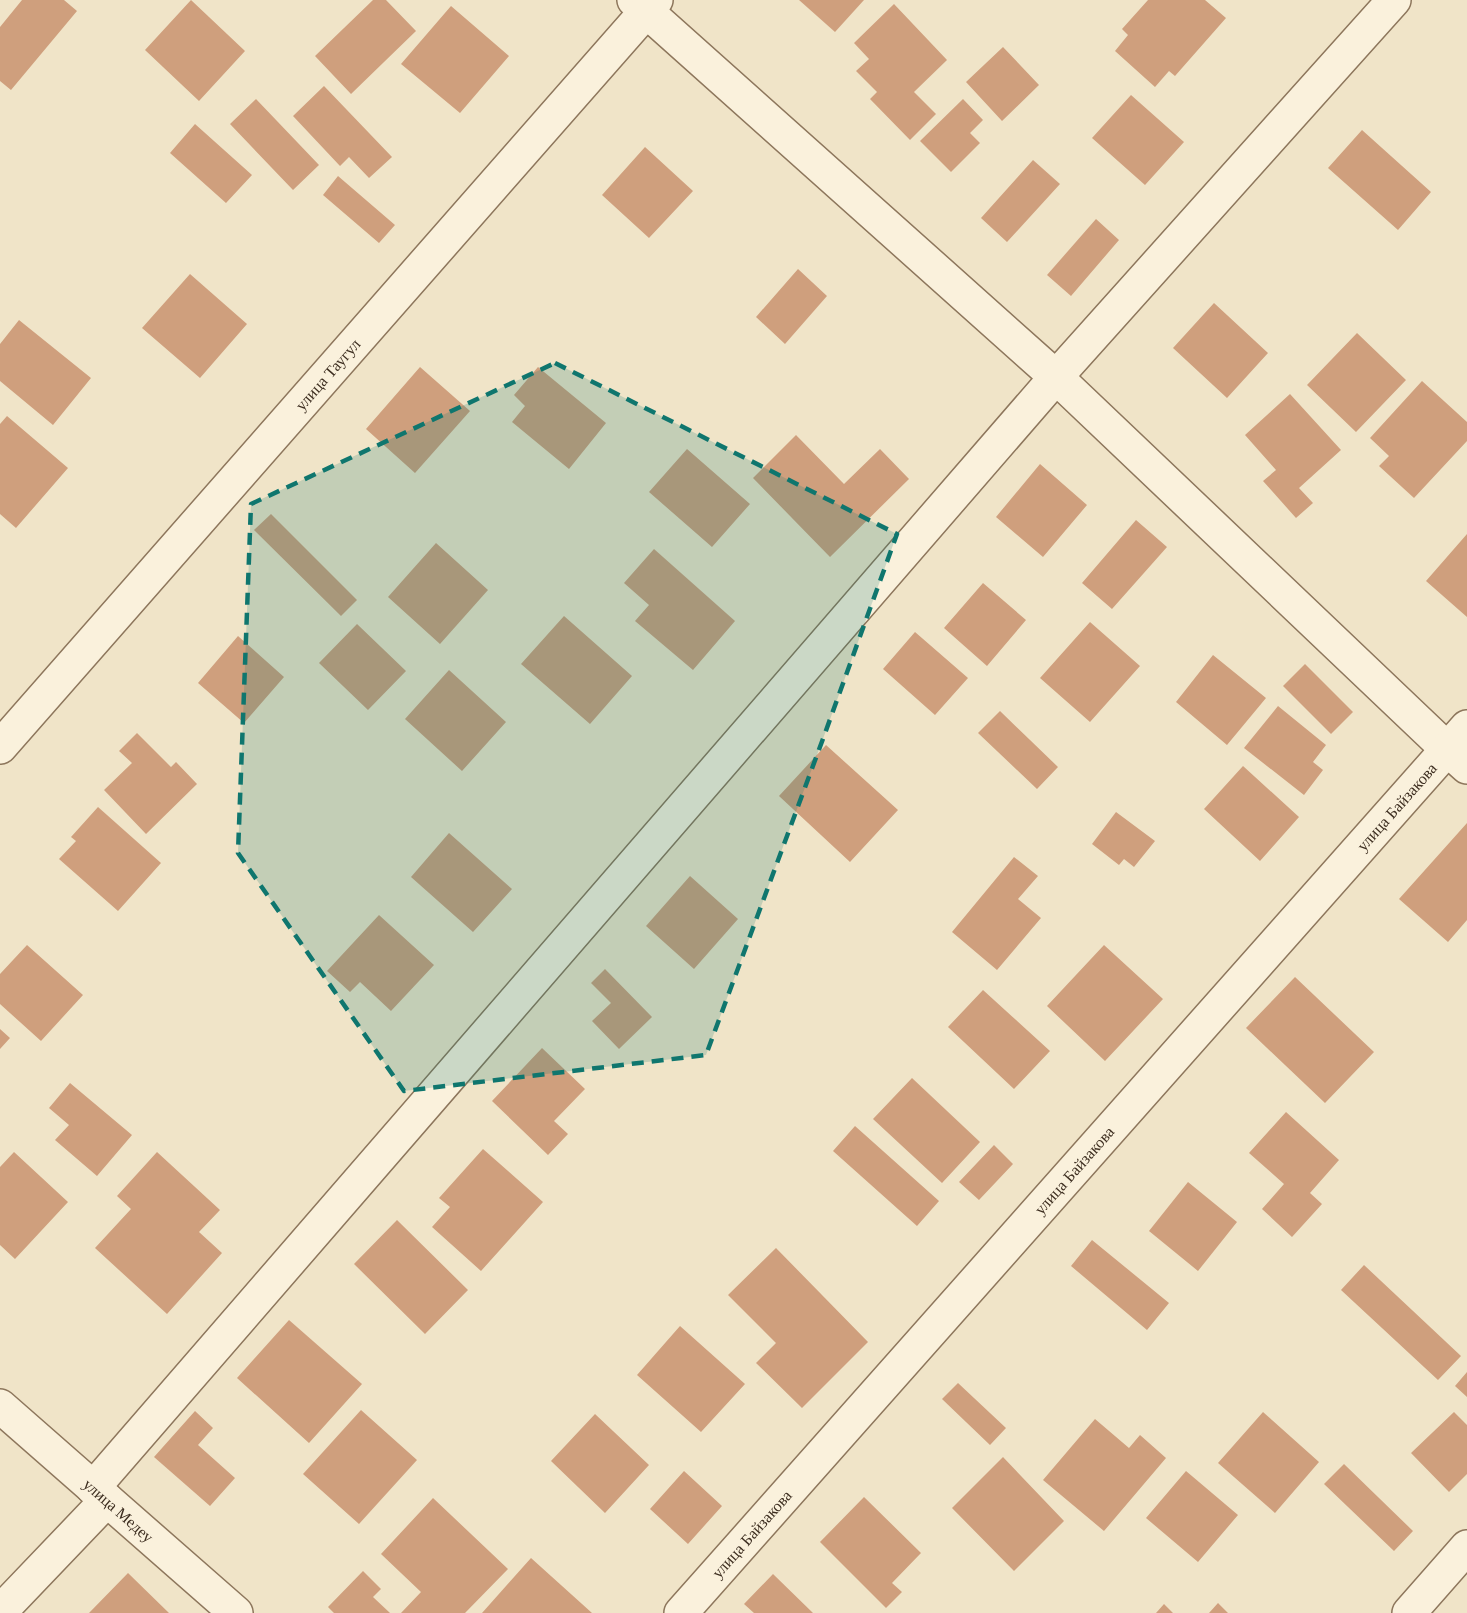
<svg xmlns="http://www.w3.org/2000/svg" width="1467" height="1613" font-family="'Times New Roman',serif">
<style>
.building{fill:#cf9f7d}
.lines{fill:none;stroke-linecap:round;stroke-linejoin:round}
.minor-casing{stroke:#8d765c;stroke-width:36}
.minor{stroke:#faf1dc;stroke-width:33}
.marked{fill:#0f766e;fill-opacity:0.2;stroke:#0f766e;stroke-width:4.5;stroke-dasharray:12 8;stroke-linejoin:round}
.labels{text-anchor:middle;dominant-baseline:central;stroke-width:4.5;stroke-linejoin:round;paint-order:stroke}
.street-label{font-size:16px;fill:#3d2e20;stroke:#f7eed8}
</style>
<rect width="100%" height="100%" fill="#f0e4c8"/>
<path class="building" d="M 22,0 L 64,0 L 77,11 L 11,90 L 0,81 L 0,27 Z
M 191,0 L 245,51 L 199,101 L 145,50 Z
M 373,0 L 386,0 L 416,31 L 351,94 L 315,56 Z
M 799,0 L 864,0 L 835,32 Z
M 1148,0 L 1205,0 L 1226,18 L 1175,76 L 1169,71 L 1155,87 L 1115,51 L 1128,35 L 1122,29 Z
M 894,4 L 947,60 L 914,92 L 936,114 L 910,140 L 870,99 L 877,92 L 856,71 L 869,59 L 854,43 Z
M 451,6 L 509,56 L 460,113 L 401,64 Z
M 1003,47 L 1039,85 L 1002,121 L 966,82 Z
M 324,86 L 392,157 L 369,178 L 349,157 L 340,166 L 293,116 Z
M 1131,95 L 1184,142 L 1145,185 L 1092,138 Z
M 256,99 L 319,165 L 293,190 L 230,124 Z
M 963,99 L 983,120 L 970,133 L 980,143 L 951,172 L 920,141 Z
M 195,124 L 252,175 L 226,203 L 170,153 Z
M 1362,130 L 1431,192 L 1398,230 L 1328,168 Z
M 645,147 L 693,191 L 649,238 L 602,195 Z
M 1033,160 L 1060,184 L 1007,242 L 981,218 Z
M 338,176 L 395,225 L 379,243 L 323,195 Z
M 1096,219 L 1119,240 L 1071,296 L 1047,275 Z
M 798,269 L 827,296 L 785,344 L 756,317 Z
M 190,274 L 247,324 L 200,378 L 142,328 Z
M 1214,303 L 1268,353 L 1227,398 L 1173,348 Z
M 19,320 L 91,378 L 53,425 L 0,381 L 0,344 Z
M 1357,333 L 1406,380 L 1356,432 L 1307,385 Z
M 420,367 L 470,411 L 415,473 L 366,429 Z
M 538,367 L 606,423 L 569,469 L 512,422 L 525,406 L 514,395 Z
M 1422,381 L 1467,422 L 1467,441 L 1414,498 L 1379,466 L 1389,456 L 1370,438 Z
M 1290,394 L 1341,450 L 1299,488 L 1313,503 L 1296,518 L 1263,481 L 1276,470 L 1245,435 Z
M 7,416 L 68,468 L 16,528 L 0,514 L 0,424 Z
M 796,435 L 844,484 L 880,449 L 909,479 L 830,557 L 753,478 Z
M 687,449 L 750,504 L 712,547 L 649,492 Z
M 1040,464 L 1087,505 L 1043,557 L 996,517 Z
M 271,514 L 357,600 L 341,616 L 254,530 Z
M 1136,520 L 1167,547 L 1112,609 L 1082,583 Z
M 1467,534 L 1467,617 L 1426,581 Z
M 436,543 L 488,590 L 440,644 L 388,597 Z
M 654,549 L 735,621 L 693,670 L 635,621 L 649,605 L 624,583 Z
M 983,583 L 1026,620 L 987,666 L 944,628 Z
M 564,616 L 632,676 L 590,724 L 521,664 Z
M 1090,622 L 1140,666 L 1090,722 L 1040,678 Z
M 357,624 L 406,671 L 368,710 L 319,663 Z
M 915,632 L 968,678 L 935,715 L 883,669 Z
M 238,636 L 284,677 L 244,723 L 198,683 Z
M 1213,655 L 1266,698 L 1227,745 L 1176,702 Z
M 1305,664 L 1353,712 L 1331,734 L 1283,686 Z
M 449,670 L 506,722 L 462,771 L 405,719 Z
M 1278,706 L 1326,745 L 1313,762 L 1323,770 L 1304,795 L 1244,748 Z
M 1000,711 L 1058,767 L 1037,789 L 978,733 Z
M 137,733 L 171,767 L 176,762 L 197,784 L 146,834 L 104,790 L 132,763 L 119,751 Z
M 826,745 L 898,810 L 850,862 L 779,796 Z
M 1243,766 L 1299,817 L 1260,861 L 1204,809 Z
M 98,807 L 161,863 L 118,911 L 59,859 L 76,841 L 71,837 Z
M 1116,812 L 1155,841 L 1134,867 L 1124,859 L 1119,865 L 1092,844 Z
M 1467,823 L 1467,920 L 1448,942 L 1399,899 Z
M 449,833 L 512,889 L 473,932 L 411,877 Z
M 1014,857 L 1038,876 L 1018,899 L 1041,918 L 997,970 L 952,932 Z
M 690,876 L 738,919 L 694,969 L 646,926 Z
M 379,915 L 434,965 L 391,1011 L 360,982 L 350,992 L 327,971 Z
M 27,945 L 83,995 L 41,1041 L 0,1004 L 0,974 Z
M 1104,945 L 1163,999 L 1105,1061 L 1047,1006 Z
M 605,969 L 652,1017 L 619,1049 L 592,1021 L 611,1003 L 591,983 Z
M 1295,977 L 1374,1052 L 1325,1103 L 1246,1028 Z
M 983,990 L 1050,1051 L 1014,1089 L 948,1027 Z
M 0,1029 L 10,1038 L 0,1049 Z
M 542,1048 L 585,1089 L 554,1121 L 568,1134 L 548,1155 L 492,1101 Z
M 912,1078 L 980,1142 L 942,1183 L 873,1119 Z
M 70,1083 L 132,1135 L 97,1176 L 55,1140 L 69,1125 L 49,1108 Z
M 1286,1112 L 1339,1160 L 1310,1193 L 1322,1204 L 1292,1237 L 1262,1209 L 1284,1184 L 1249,1153 Z
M 855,1126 L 939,1201 L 917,1226 L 833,1151 Z
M 994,1145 L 1013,1164 L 979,1200 L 959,1182 Z
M 483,1149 L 543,1202 L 481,1271 L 432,1227 L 450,1207 L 439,1198 Z
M 14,1152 L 68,1202 L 15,1259 L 0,1245 L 0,1167 Z
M 157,1152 L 220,1210 L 199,1232 L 222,1253 L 167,1314 L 95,1248 L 131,1209 L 117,1196 Z
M 1188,1182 L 1237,1222 L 1198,1271 L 1149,1231 Z
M 397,1220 L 468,1290 L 425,1334 L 354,1264 Z
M 1092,1240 L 1169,1303 L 1147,1330 L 1071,1266 Z
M 776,1248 L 868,1342 L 802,1408 L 756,1363 L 776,1343 L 728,1295 Z
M 1364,1265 L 1461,1356 L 1438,1380 L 1341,1290 Z
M 289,1320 L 362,1384 L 309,1443 L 237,1378 Z
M 680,1326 L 745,1384 L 701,1432 L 637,1375 Z
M 1467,1372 L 1467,1397 L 1455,1386 Z
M 958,1383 L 1006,1428 L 990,1445 L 942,1399 Z
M 361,1410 L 417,1460 L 359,1524 L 303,1474 Z
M 195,1411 L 213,1428 L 198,1445 L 235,1478 L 210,1506 L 154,1457 Z
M 1263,1412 L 1319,1462 L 1275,1513 L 1218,1463 Z
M 1454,1412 L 1467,1425 L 1467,1474 L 1449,1492 L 1411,1453 Z
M 595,1414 L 649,1465 L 605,1513 L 551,1461 Z
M 1095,1419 L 1129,1448 L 1140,1435 L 1166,1458 L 1104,1531 L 1043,1480 Z
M 1003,1457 L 1064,1521 L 1014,1571 L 952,1508 Z
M 1344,1464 L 1413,1531 L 1394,1551 L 1324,1484 Z
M 684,1471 L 722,1506 L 688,1544 L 650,1509 Z
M 1186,1471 L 1238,1515 L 1198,1562 L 1146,1518 Z
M 864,1497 L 921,1553 L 892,1583 L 902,1592 L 886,1608 L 820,1542 Z
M 433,1498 L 508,1569 L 465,1613 L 401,1613 L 421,1592 L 381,1554 Z
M 531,1558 L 592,1613 L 482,1613 Z
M 363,1571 L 381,1589 L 373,1597 L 390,1613 L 334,1613 L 328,1607 Z
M 128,1573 L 169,1613 L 89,1613 Z
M 773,1574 L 813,1613 L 754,1613 L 744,1604 Z
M 1218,1603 L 1228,1613 L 1209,1613 Z
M 1164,1604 L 1173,1613 L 1156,1613 Z"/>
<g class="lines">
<g class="minor-casing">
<g id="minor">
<path d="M 634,0 L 1056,377 L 1447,749 L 1467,767"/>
<path id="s1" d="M 0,747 L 656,0"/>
<path id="s2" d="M 0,1406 L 236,1613"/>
<path d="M 93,1488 L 1056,377 L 1394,0"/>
<path d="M 0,1612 L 107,1500"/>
<path id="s3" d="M 681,1613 L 1467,727"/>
<path d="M 1409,1613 L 1467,1547"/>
</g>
</g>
<use href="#minor" class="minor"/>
</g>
<path class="marked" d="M 555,363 L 897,534 L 824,736 L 706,1055 L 404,1091 L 238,853 L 251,504 Z"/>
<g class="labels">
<g class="street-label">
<text stroke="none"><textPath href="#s1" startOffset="496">улица Таугул</textPath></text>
<text stroke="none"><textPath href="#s3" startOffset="1078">улица Байзакова</textPath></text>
<text stroke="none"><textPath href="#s3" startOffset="592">улица Байзакова</textPath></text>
<text stroke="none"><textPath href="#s2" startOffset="158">улица Медеу</textPath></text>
<text stroke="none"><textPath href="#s3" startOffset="106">улица Байзакова</textPath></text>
</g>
</g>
</svg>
